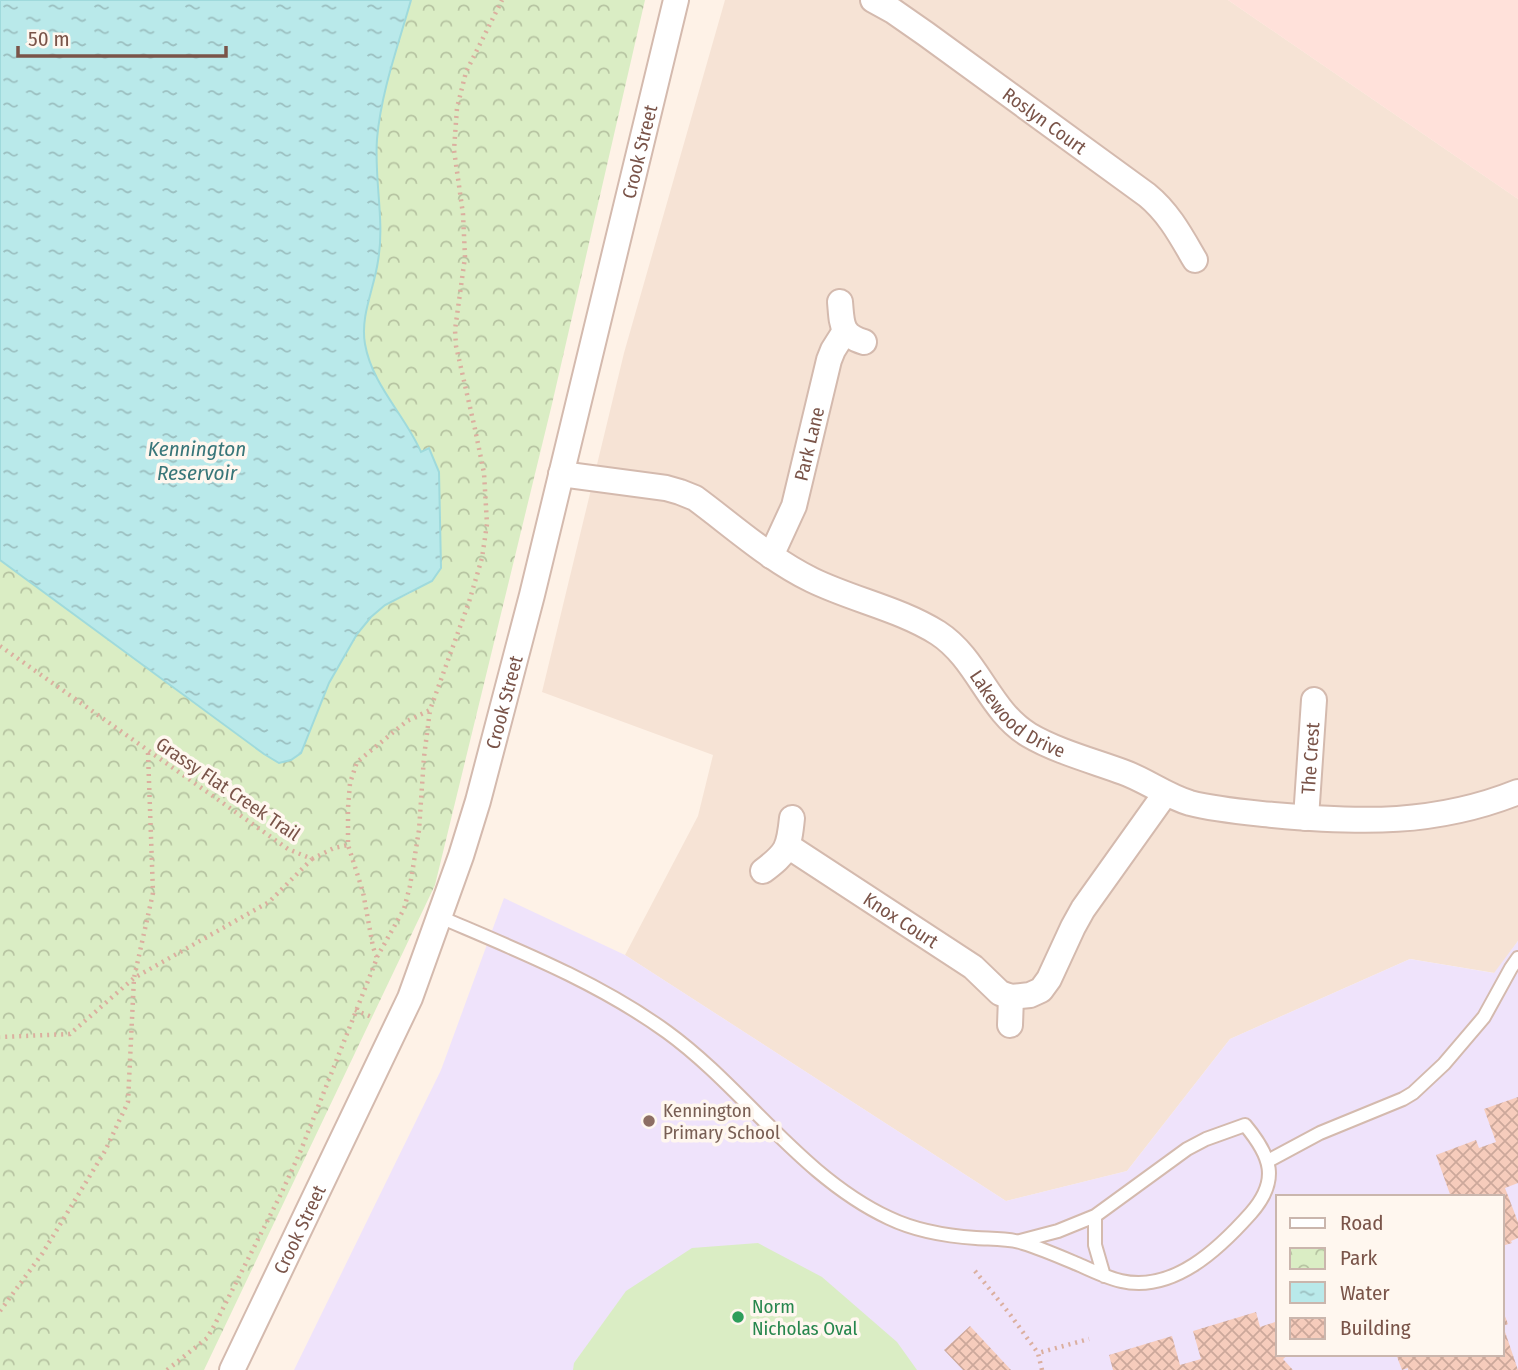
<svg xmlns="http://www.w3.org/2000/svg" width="1518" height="1370" font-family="'Fira Sans Condensed',sans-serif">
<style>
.residential{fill:#f6e3d5}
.commercial{fill:#ffe1da}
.education{fill:#efe3fb;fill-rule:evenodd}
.park{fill:url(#park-crowns)}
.pitch{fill:#daedc4}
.water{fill:url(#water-ripples);stroke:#9fdadc;stroke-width:2}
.building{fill:url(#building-cross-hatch)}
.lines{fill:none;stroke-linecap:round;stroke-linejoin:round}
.service-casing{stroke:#d4baae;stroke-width:16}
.minor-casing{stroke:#d4baae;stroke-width:28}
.path{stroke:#dbaf9f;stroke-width:4.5;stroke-dasharray:2 5;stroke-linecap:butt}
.service{stroke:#fff;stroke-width:12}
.minor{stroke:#fff;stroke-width:24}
.education-dot{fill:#8d6e63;stroke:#fff7ef;stroke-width:2.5}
.leisure-dot{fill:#2e9e5b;stroke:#fff7ef;stroke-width:2.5}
.labels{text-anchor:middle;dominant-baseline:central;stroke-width:7;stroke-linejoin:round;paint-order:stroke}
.street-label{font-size:19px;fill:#7a5449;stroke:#fff7ef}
.education-label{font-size:19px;fill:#785e54;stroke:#fff7ef;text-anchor:start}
.leisure-label{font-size:19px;fill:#27864d;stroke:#fff7ef;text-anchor:start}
.water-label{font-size:21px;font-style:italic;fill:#387679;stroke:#fff7ef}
</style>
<defs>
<pattern id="park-crowns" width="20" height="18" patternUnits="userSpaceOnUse" patternTransform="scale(1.75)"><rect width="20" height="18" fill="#daedc4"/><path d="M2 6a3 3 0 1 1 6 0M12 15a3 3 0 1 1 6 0" fill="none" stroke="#b6c3a1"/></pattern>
<pattern id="water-ripples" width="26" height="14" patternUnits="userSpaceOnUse" patternTransform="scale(1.75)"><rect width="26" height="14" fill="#b9e9ea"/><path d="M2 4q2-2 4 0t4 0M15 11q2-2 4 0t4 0" fill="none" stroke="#9bbfc0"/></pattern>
<pattern id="building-cross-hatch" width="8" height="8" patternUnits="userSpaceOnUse" patternTransform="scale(1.75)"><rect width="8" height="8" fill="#f6ccbc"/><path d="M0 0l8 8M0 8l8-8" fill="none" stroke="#cca89b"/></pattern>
</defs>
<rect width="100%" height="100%" fill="#fef2e7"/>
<path class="residential" d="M 725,0 L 1228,0 L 1518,199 L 1518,941 L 1495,973 L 1410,959 L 1230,1039 L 1127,1171 L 1006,1201 L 625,955 L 698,816 L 713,755 L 542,692 L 624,353 Z"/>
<path class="commercial" d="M 1228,0 L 1518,0 L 1518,199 Z"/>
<path class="education" d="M 504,898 L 625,955 L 1006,1201 L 1127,1171 L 1230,1039 L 1410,959 L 1494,973 L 1518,941 L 1518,1370 L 294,1370 L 441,1070 ZM 1278,1197 L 1502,1197 L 1502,1354 L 1278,1354 Z"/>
<path class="park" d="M 411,0 L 645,0 L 552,404 L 435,885 L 204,1370 L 0,1370 L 0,560 L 264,754 L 329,683 L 357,634 L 371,617 L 385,605 L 411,593 L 439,530 L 439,472 L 429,449 L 421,452 C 405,415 372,385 365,345 C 360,315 376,286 379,256 C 382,217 374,179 377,139 C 381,92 398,46 411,0 Z"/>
<path class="pitch" d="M 758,1243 L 822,1277 L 897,1342 L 917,1370 L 573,1370 L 574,1363 L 626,1291 L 692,1248 Z"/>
<path class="water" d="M 0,0 L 411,0 C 398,46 381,92 377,139 C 374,180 385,221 378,261 C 374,289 360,316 365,344 C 372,385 405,415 421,452 L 429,448 L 439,472 L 441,568 L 432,581 L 385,605 L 371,617 L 357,634 L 329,683 L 301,753 L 291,760 L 279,763 L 264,754 L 0,560 Z"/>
<path class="building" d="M 1518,1097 L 1518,1183 L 1505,1188 L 1518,1222 L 1518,1238 L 1511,1241 L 1512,1243 L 1502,1246 L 1502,1197 L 1451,1197 L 1436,1155 L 1476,1140 L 1479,1148 L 1496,1142 L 1484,1109 Z
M 1503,1311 L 1508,1324 L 1503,1326 L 1518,1370 L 1408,1370 L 1408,1368 L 1402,1370 L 1396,1354 L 1502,1354 Z
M 1256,1312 L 1260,1327 L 1278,1321 L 1278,1354 L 1289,1354 L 1283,1359 L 1293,1370 L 1113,1370 L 1109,1355 L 1172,1336 L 1180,1365 L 1201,1359 L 1193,1331 Z
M 970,1326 L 1011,1370 L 963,1370 L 944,1350 Z"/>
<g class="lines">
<g class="service-casing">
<path id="service" d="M 440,917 C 517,950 598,982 667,1032 C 743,1087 801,1177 889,1218 C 916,1231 946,1236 976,1238 C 991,1239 1009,1238 1023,1243 C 1043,1249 1063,1258 1082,1266 C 1095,1272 1108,1278 1121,1281 C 1173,1293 1219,1249 1251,1213 C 1280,1180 1271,1156 1245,1125 L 1206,1139 L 1187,1149 L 1095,1216 L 1058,1231 L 1020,1241
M 1268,1161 L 1320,1133 L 1403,1099 L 1413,1093 L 1444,1064 L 1484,1017 L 1511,968 L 1518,958
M 1095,1216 L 1095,1245 L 1104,1276"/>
</g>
<g class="minor-casing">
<g id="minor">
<path id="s1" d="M 873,0 L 893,11 L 926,34 L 1147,195 C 1169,213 1181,236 1195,260"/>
<path d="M 840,302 C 842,323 840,335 864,342"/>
<path id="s2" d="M 561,474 L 666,488 L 680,492 L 695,498 C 733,526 769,559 812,580 C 853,600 900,609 938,633 C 978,659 989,711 1029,735 C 1056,751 1093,761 1123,772 C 1146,780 1166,796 1190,803 C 1217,810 1245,812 1273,815 C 1360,823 1436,825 1518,792"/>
<path id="s3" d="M 771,556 L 794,506 L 829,360 L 833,350 L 845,331"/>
<path id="s4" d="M 1306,818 L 1314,700"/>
<path id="s5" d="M 788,846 L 973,967 L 1000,993 L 1011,997 L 1030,995 L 1041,990 L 1049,979 L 1073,927 L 1083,909 L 1165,794"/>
<path d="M 763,871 C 787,853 789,848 792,818"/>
<path d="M 1010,1025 L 1011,997"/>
<path id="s6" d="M 232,1370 L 410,998 L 461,856 L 478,801 L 532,595 L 676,0"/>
</g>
</g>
<path class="path" d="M 0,646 L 288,849 L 312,859 L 269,902 L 134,978 L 70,1034 L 0,1037
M 312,859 L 334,848 L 348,845 L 348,808 L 350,783 L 357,762 L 407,721 L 430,710 L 469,602 L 482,558 L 487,524 L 484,473 L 475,429 L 456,346 L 455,330 L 465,257 L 463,214 L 454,150 L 457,108 L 466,72 L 502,0
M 377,957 L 404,909 L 410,886 L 419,830 L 424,757 L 430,710
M 355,1010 L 374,1018
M 975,1271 L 1009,1313 L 1038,1353
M 0,1311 L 42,1254 L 105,1151 L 128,1102 L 134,978 L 153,893 L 148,753
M 167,1370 L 207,1338 L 214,1326 L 281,1194 L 301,1150 L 377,958 L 373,947 L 363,892 L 348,845
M 1042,1370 L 1038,1353 L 1089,1339"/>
<use href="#service" class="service"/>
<use href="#minor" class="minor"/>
</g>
<circle class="education-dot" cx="649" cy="1121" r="7"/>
<circle class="leisure-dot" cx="738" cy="1317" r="7"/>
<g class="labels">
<g class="street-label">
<text stroke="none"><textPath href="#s1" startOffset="210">Roslyn Court</textPath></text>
<text stroke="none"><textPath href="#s6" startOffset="1290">Crook Street</textPath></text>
<text stroke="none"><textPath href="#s3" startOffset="119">Park Lane</textPath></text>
<text stroke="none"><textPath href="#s6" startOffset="723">Crook Street</textPath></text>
<text stroke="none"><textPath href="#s2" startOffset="532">Lakewood Drive</textPath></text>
<text stroke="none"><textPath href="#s4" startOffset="60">The Crest</textPath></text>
<text transform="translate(228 789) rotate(34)">Grassy Flat Creek Trail</text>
<text stroke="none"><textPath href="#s5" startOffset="135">Knox Court</textPath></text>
<text stroke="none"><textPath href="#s6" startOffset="156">Crook Street</textPath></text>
</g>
<g class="education-label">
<text x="663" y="1110">Kennington<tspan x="663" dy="22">Primary School</tspan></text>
</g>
<g class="leisure-label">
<text x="752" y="1306">Norm<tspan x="752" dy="22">Nicholas Oval</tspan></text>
</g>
<g class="water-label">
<text x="197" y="449">Kennington<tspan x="197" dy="24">Reservoir</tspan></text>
</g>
</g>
<rect x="1276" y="1195" width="228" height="161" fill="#fff7ef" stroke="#cab6ad" stroke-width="2"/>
<rect x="1290" y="1218" width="35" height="10" fill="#ffffff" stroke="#cab6ad" stroke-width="2"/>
<text x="1340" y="1230" font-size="21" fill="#7a5449">Road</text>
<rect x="1290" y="1248" width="35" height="21" fill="url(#park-crowns)" stroke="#cab6ad" stroke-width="2"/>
<text x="1340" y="1265" font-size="21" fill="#7a5449">Park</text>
<rect x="1290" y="1282" width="35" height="21" fill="url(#water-ripples)" stroke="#cab6ad" stroke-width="2"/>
<text x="1340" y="1300" font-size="21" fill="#7a5449">Water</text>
<rect x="1290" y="1318" width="35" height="21" fill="url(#building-cross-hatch)" stroke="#cab6ad" stroke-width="2"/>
<text x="1340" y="1335" font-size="21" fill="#7a5449">Building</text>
<path d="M18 46v10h208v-10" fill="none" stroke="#7a5449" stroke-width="3.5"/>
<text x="28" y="46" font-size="21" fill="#7a5449" stroke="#fff7ef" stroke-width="5" paint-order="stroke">50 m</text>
</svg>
